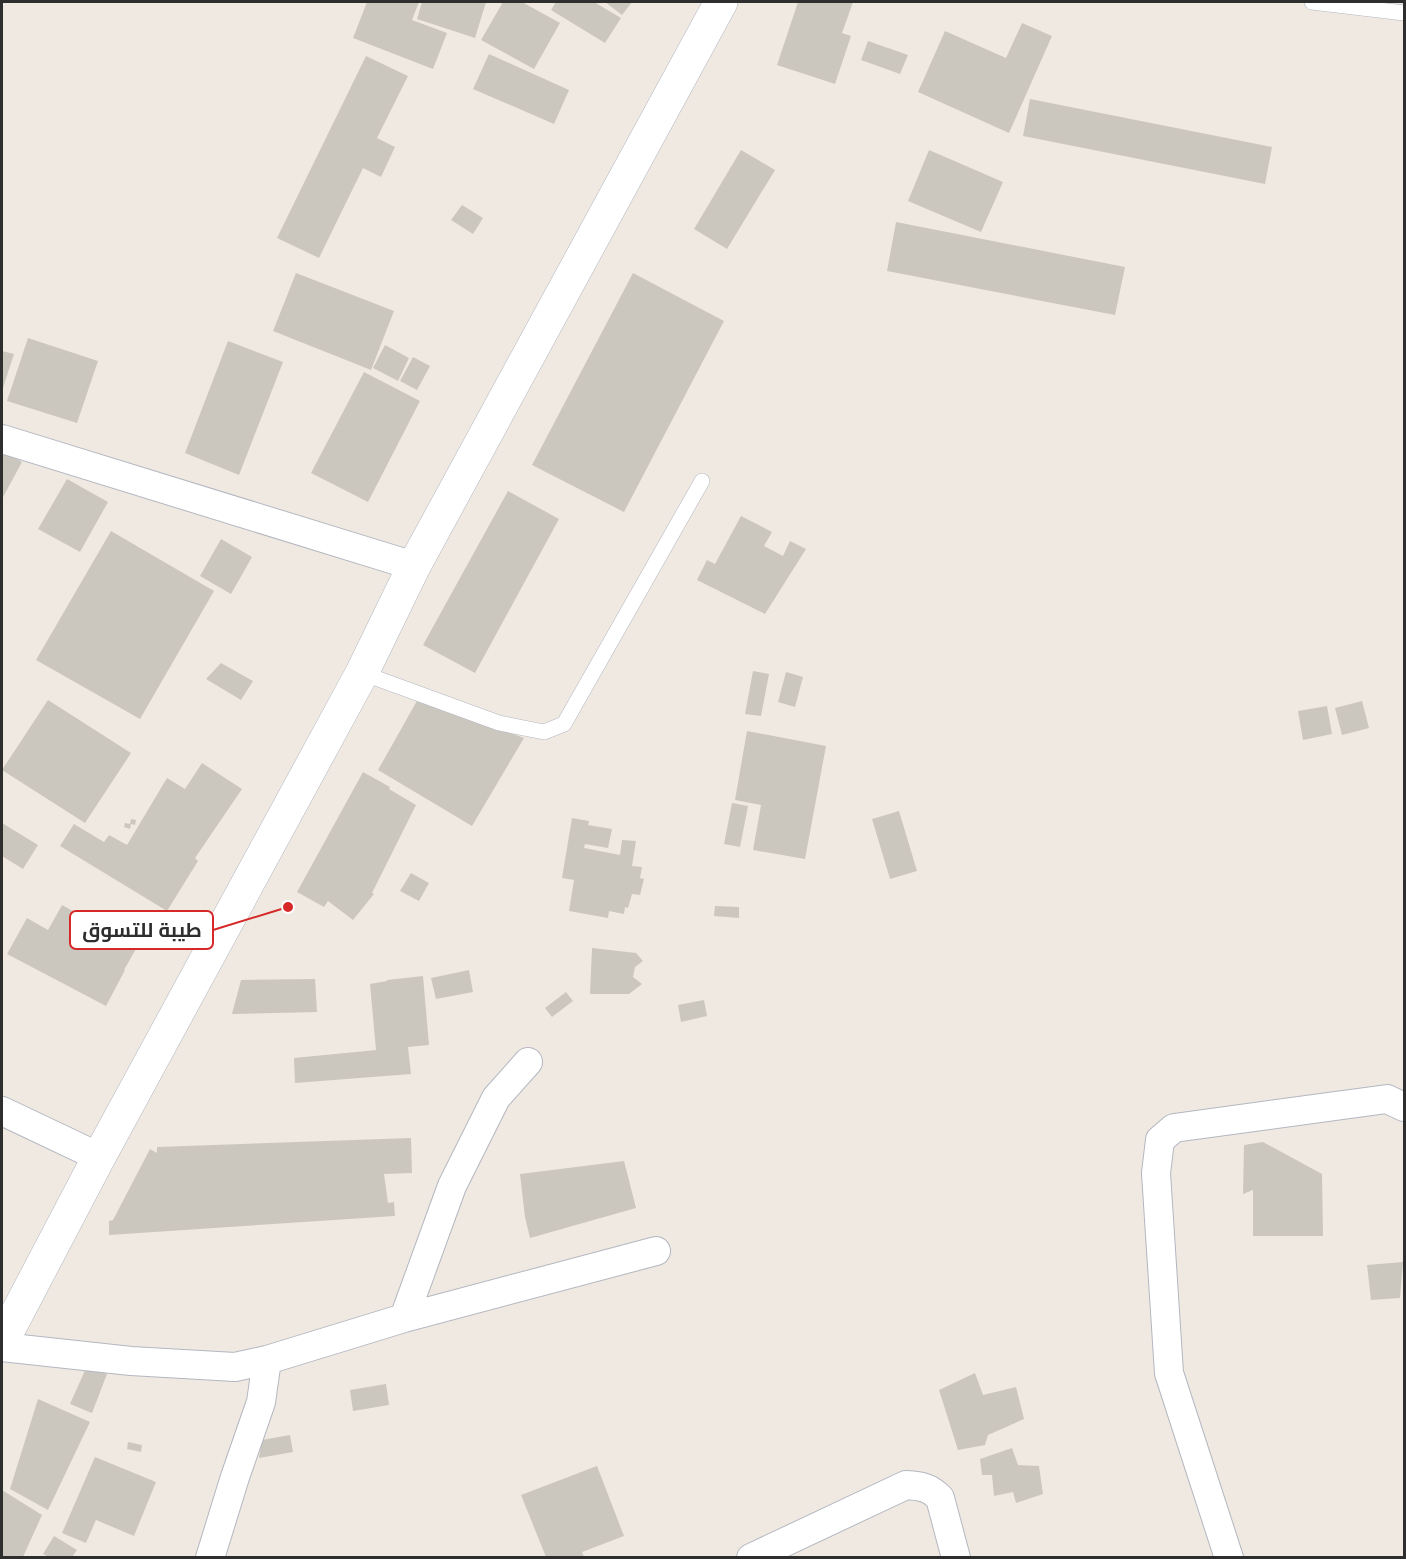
<svg xmlns="http://www.w3.org/2000/svg" width="1406" height="1559" font-family="'PT Sans',Cairo,sans-serif">
<style>
.building{fill:#cbc7bf}
.lines{fill:none;stroke-linecap:round;stroke-linejoin:round}
.lane-casing{stroke:#b4b7c1;stroke-width:16}
.street-casing{stroke:#b4b7c1;stroke-width:30}
.secondary-casing{stroke:#b4b7c1;stroke-width:34}
.lane{stroke:#fff;stroke-width:15}
.street{stroke:#fff;stroke-width:28}
.secondary{stroke:#fff;stroke-width:33}
.leader{fill:none;stroke:#d62828;stroke-width:2}
.callout-dot{fill:#d62828;stroke:#fff;stroke-width:2}
.callout{fill:#fff;stroke:#d62828;stroke-width:2}
.callout-label{font-size:20px;text-anchor:middle;font-weight:bold;fill:#2e2e2e}
</style>
<rect width="100%" height="100%" fill="#efe9e1"/>
<path class="building" d="M 367,2 L 419,2 L 412,20 L 447,33 L 433,69 L 353,38 Z
M 422,2 L 486,2 L 475,38 L 417,19 Z
M 503,2 L 522,2 L 560,23 L 534,69 L 481,40 Z
M 556,2 L 594,2 L 621,18 L 605,43 L 551,10 Z
M 605,2 L 632,2 L 622,15 Z
M 798,2 L 853,2 L 842,33 L 851,36 L 835,84 L 777,65 Z
M 1022,23 L 1052,36 L 1009,133 L 918,92 L 945,31 L 1006,58 Z
M 868,41 L 908,55 L 900,74 L 861,60 Z
M 489,54 L 569,90 L 554,124 L 473,89 Z
M 366,56 L 408,76 L 377,138 L 395,147 L 381,177 L 363,168 L 319,258 L 277,238 Z
M 1030,99 L 1272,147 L 1265,184 L 1023,136 Z
M 741,150 L 775,170 L 727,249 L 694,229 Z
M 929,150 L 1003,182 L 981,232 L 908,201 Z
M 462,205 L 483,218 L 473,234 L 451,220 Z
M 896,222 L 1125,267 L 1115,315 L 887,271 Z
M 296,273 L 394,311 L 371,370 L 273,331 Z
M 633,273 L 724,321 L 624,512 L 532,465 Z
M 28,338 L 98,361 L 77,423 L 7,401 Z
M 228,341 L 283,362 L 239,475 L 185,453 Z
M 385,345 L 409,358 L 398,381 L 373,368 Z
M 2,351 L 14,354 L 2,391 Z
M 413,357 L 430,366 L 417,390 L 400,381 Z
M 364,372 L 420,401 L 368,502 L 311,473 Z
M 2,450 L 22,462 L 2,499 Z
M 67,479 L 108,502 L 80,552 L 38,529 Z
M 508,491 L 559,519 L 475,673 L 423,645 Z
M 741,516 L 772,532 L 764,546 L 783,556 L 790,541 L 806,549 L 765,614 L 697,580 L 707,560 L 715,564 Z
M 111,531 L 214,591 L 140,719 L 36,660 Z
M 221,539 L 252,557 L 231,594 L 200,576 Z
M 221,663 L 253,681 L 241,700 L 206,679 Z
M 753,671 L 769,674 L 761,716 L 745,714 Z
M 786,672 L 803,677 L 795,707 L 778,702 Z
M 418,699 L 524,738 L 472,826 L 378,770 Z
M 48,700 L 131,753 L 85,823 L 2,770 Z
M 1362,701 L 1369,728 L 1342,735 L 1335,708 Z
M 1327,706 L 1332,734 L 1303,740 L 1298,711 Z
M 747,731 L 826,746 L 805,859 L 753,850 L 761,805 L 735,800 Z
M 202,763 L 242,789 L 195,858 L 198,861 L 167,911 L 60,846 L 74,824 L 104,842 L 109,835 L 127,845 L 167,778 L 185,789 Z
M 363,772 L 390,787 L 389,789 L 416,805 L 372,893 L 374,894 L 353,920 L 328,901 L 324,907 L 297,892 Z
M 732,803 L 748,806 L 740,847 L 724,844 Z
M 899,811 L 917,871 L 890,879 L 872,819 Z
M 572,818 L 589,821 L 588,825 L 612,829 L 608,848 L 585,844 L 584,848 L 620,855 L 622,840 L 636,841 L 632,866 L 642,867 L 640,878 L 644,879 L 640,895 L 632,894 L 628,908 L 625,907 L 624,914 L 609,911 L 608,918 L 569,911 L 574,880 L 562,878 Z
M 131,819 L 136,820 L 135,825 L 131,824 L 130,829 L 124,827 L 125,823 L 130,824 Z
M 2,823 L 38,845 L 23,869 L 2,856 Z
M 411,873 L 429,883 L 419,901 L 400,891 Z
M 62,905 L 137,947 L 124,970 L 125,970 L 106,1006 L 7,954 L 27,918 L 48,930 Z
M 715,906 L 739,907 L 739,918 L 714,916 Z
M 592,948 L 636,953 L 643,961 L 635,967 L 633,977 L 642,984 L 629,994 L 590,994 Z
M 469,970 L 473,992 L 436,999 L 431,978 Z
M 423,976 L 429,1045 L 408,1047 L 411,1074 L 295,1083 L 294,1058 L 376,1050 L 370,984 L 387,981 L 387,980 Z
M 315,979 L 317,1012 L 232,1014 L 241,980 Z
M 566,992 L 573,1001 L 552,1017 L 545,1008 Z
M 704,1000 L 707,1016 L 681,1022 L 678,1005 Z
M 411,1138 L 412,1173 L 384,1174 L 388,1203 L 394,1202 L 395,1216 L 109,1235 L 109,1221 L 113,1220 L 150,1149 L 157,1153 L 157,1147 Z
M 1263,1142 L 1322,1174 L 1323,1236 L 1253,1236 L 1253,1190 L 1243,1194 L 1244,1145 Z
M 624,1161 L 636,1208 L 530,1238 L 525,1217 L 520,1174 Z
M 1403,1262 L 1400,1298 L 1371,1300 L 1367,1265 Z
M 87,1366 L 107,1374 L 92,1413 L 70,1404 Z
M 975,1373 L 983,1395 L 1016,1387 L 1024,1419 L 988,1435 L 985,1445 L 958,1450 L 939,1390 Z
M 386,1384 L 389,1405 L 353,1411 L 350,1390 Z
M 38,1399 L 90,1422 L 48,1510 L 10,1489 Z
M 290,1435 L 293,1452 L 259,1458 L 262,1440 Z
M 128,1442 L 142,1445 L 141,1452 L 127,1449 Z
M 1012,1448 L 1018,1465 L 1039,1466 L 1043,1494 L 1016,1503 L 1013,1492 L 994,1496 L 992,1475 L 982,1475 L 980,1459 Z
M 95,1457 L 156,1482 L 134,1536 L 96,1520 L 86,1543 L 62,1533 Z
M 597,1466 L 624,1536 L 582,1552 L 584,1557 L 546,1557 L 521,1495 Z
M 2,1490 L 42,1515 L 23,1557 L 2,1557 Z
M 54,1536 L 77,1550 L 72,1557 L 49,1557 L 43,1554 Z"/>
<g class="lines">
<g class="lane-casing">
<path id="lane" d="M 1312,2 L 1404,13
M 362,673 L 499,723 L 544,732 L 564,724 L 702,481"/>
</g>
<g class="street-casing">
<path id="street" d="M 2,439 L 414,566
M 2,1111 L 99,1157
M 404,1318 L 452,1186 L 496,1098 L 528,1062
M 2,1347 L 131,1361 L 235,1367 L 267,1360 L 404,1318 L 656,1251
M 210,1558 L 235,1477 L 261,1402 L 267,1360
M 751,1558 L 906,1485 C 921,1486 929,1487 940,1498 L 956,1558
M 1229,1558 L 1169,1373 L 1156,1173 L 1160,1140 L 1174,1128 L 1387,1099 L 1404,1107"/>
</g>
<g class="secondary-casing">
<path id="secondary" d="M 2,1342 L 99,1157 L 362,673 L 414,566 L 721,2"/>
</g>
<use href="#lane" class="lane"/>
<use href="#street" class="street"/>
<use href="#secondary" class="secondary"/>
</g>
<path class="leader" d="M288 907L213 930"/>
<circle class="callout-dot" cx="288" cy="907" r="6"/>
<rect class="callout" x="70" y="911" width="143" height="38" rx="6"/>
<g class="callout-label">
<text x="142" y="937">طيبة للتسوق</text>
</g>
<rect width="1406" height="1559" fill="none" stroke="#2e2e2e" stroke-width="6"/>
</svg>
